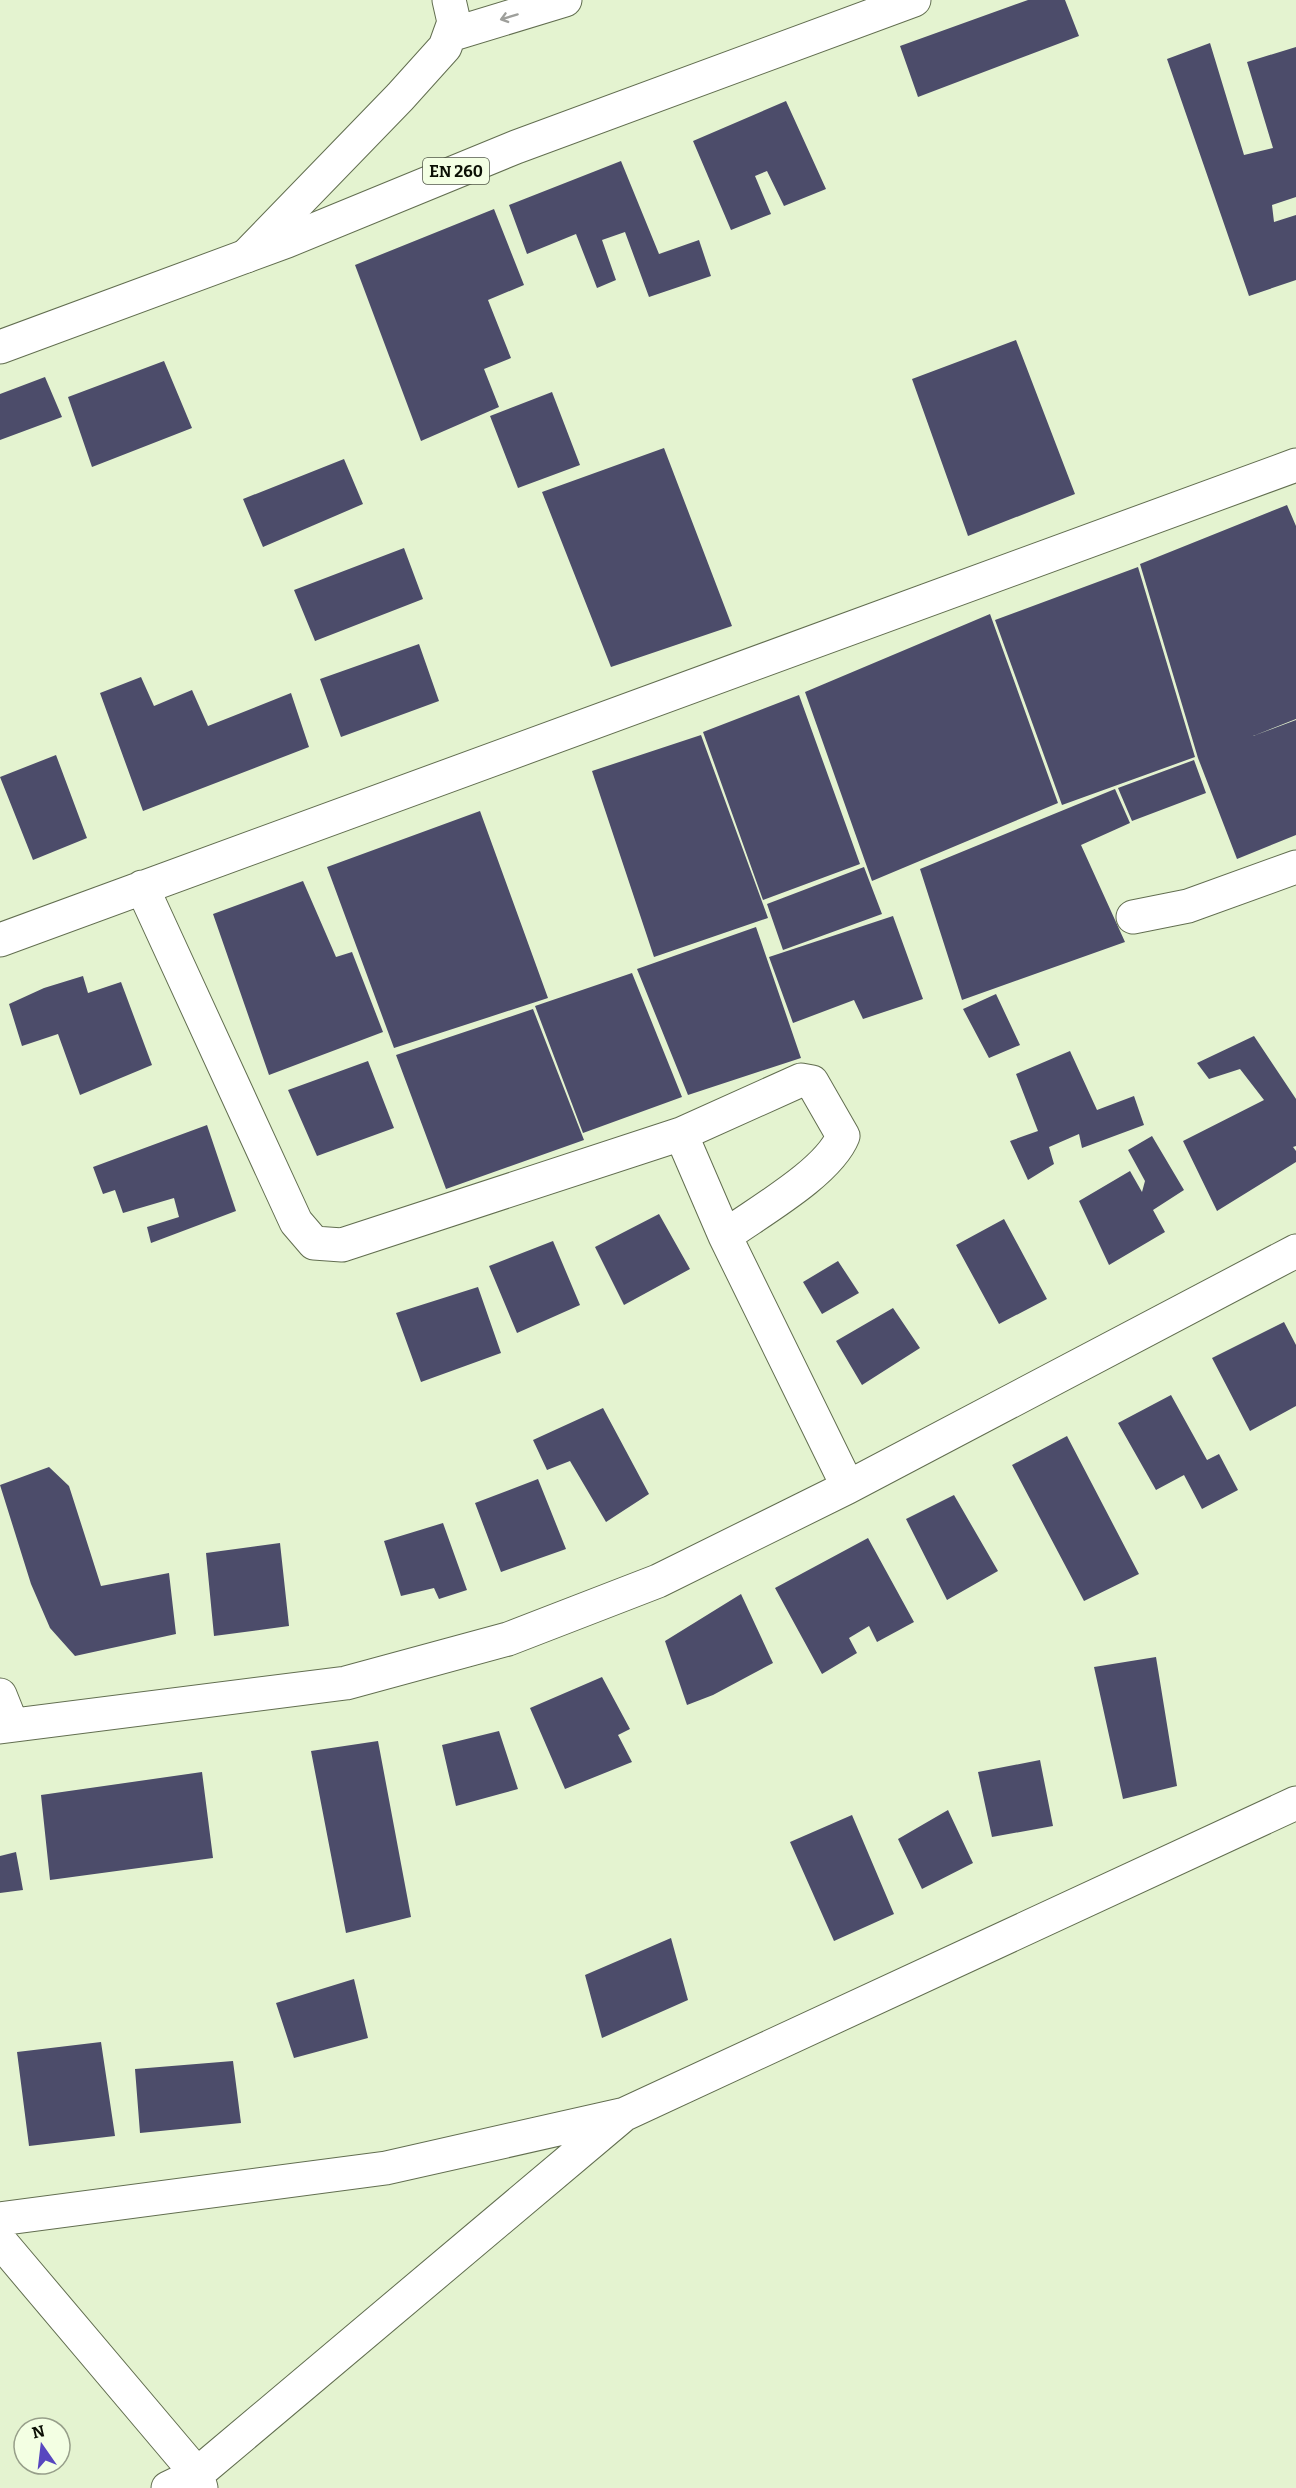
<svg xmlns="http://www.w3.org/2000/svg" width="1296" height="2488" font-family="Bitter,serif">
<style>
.building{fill:#4c4c6a}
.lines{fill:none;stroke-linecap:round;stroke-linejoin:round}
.minor-casing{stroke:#626e50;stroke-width:35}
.major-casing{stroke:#626e50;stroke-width:35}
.minor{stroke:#fff;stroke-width:33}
.major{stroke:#fff;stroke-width:33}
.oneway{stroke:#9e9f9b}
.labels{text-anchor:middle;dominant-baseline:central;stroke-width:6;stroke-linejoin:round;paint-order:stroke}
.shield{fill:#f3ffe3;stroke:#515848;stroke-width:1.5}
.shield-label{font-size:16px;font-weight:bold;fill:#0c1005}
</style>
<rect width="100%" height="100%" fill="#e4f3d0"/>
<path class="building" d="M 1028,0 L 1065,0 L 1079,36 L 918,97 L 900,46 Z
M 1210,43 L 1244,155 L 1273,148 L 1247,62 L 1296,47 L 1296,197 L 1272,205 L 1274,222 L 1296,215 L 1296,280 L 1249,296 L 1167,59 Z
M 786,101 L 826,189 L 784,206 L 767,171 L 755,176 L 771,214 L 731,230 L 693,141 Z
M 621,161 L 659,254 L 699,240 L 711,276 L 649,297 L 625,232 L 602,240 L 616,280 L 597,288 L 576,234 L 527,254 L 509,205 Z
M 494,209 L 524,285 L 488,300 L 511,358 L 484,369 L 499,407 L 421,441 L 355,265 Z
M 1016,340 L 1075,494 L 968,536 L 912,379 Z
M 164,361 L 192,428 L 92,467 L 68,397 Z
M 45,377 L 62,417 L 0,440 L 0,394 Z
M 552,392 L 580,465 L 518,488 L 490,416 Z
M 664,448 L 732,626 L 611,667 L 542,492 Z
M 344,459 L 363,504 L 263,547 L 243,499 Z
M 1287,505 L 1296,526 L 1296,719 L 1253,736 L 1296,720 L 1296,835 L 1237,859 L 1198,758 L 1140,564 Z
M 404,548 L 423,599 L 315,641 L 294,590 Z
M 1138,567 L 1195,757 L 1062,805 L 995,620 Z
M 990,614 L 1058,803 L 872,881 L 805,692 Z
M 419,644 L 439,701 L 341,737 L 320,679 Z
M 141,677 L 154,706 L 192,690 L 208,726 L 291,693 L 309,747 L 143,811 L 100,693 Z
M 799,695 L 860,864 L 763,900 L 703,732 Z
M 701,735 L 768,918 L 654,957 L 592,771 Z
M 56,755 L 87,838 L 33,860 L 0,777 Z
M 1194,760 L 1206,793 L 1132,821 L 1118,788 Z
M 1115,789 L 1130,823 L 1081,845 L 1125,942 L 962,1000 L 920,869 Z
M 480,811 L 548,998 L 394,1048 L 327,867 Z
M 864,867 L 882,914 L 783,950 L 767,904 Z
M 303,881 L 336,957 L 352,952 L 383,1032 L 269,1075 L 213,914 Z
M 893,916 L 923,999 L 863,1019 L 854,1000 L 793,1023 L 769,957 Z
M 756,927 L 801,1058 L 688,1095 L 637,969 Z
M 632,973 L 682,1097 L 583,1133 L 535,1006 Z
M 83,976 L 88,993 L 121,982 L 152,1065 L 80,1095 L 58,1034 L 22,1046 L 9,1004 L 44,988 Z
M 996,994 L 1020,1045 L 989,1058 L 963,1009 Z
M 533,1009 L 584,1140 L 446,1189 L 396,1055 Z
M 1254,1036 L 1296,1099 L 1296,1146 L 1293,1147 L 1296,1151 L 1296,1162 L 1217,1211 L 1183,1141 L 1264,1100 L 1240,1069 L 1209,1079 L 1197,1063 Z
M 1070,1051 L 1097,1110 L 1134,1096 L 1144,1125 L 1082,1148 L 1079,1134 L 1049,1147 L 1054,1164 L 1028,1180 L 1010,1141 L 1038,1131 L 1016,1074 Z
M 368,1061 L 394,1128 L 317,1156 L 288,1090 Z
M 207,1125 L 236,1211 L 151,1243 L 147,1227 L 179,1217 L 174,1198 L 123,1213 L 115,1190 L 103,1194 L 93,1167 Z
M 1152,1136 L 1184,1190 L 1153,1210 L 1165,1232 L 1109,1265 L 1079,1201 L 1130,1171 L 1142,1192 L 1145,1181 L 1128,1150 Z
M 659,1214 L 690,1269 L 624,1305 L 595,1247 Z
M 1004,1219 L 1047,1299 L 999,1324 L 956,1245 Z
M 553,1241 L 580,1305 L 517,1333 L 489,1266 Z
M 838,1261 L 859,1293 L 822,1314 L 803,1282 Z
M 478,1287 L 501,1353 L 421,1382 L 396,1313 Z
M 893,1308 L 920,1348 L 862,1385 L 836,1341 Z
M 1284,1322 L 1296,1345 L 1296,1406 L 1250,1431 L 1212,1358 Z
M 1171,1395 L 1207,1460 L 1219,1454 L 1238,1490 L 1202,1509 L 1184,1475 L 1156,1490 L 1118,1423 Z
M 603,1408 L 649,1494 L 606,1522 L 570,1461 L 547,1470 L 533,1440 Z
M 1067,1436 L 1139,1574 L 1084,1601 L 1012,1465 Z
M 49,1467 L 69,1486 L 101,1586 L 169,1573 L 176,1634 L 75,1656 L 50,1628 L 31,1584 L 0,1485 Z
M 538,1479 L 566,1549 L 501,1572 L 475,1503 Z
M 954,1495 L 998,1571 L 947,1600 L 906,1519 Z
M 443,1523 L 467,1590 L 439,1599 L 434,1588 L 401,1596 L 384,1541 Z
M 868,1538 L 914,1622 L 877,1642 L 869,1626 L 849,1638 L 857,1653 L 822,1674 L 775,1588 Z
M 280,1543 L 289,1626 L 214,1636 L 206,1553 Z
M 741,1594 L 773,1663 L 713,1695 L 687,1705 L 665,1641 Z
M 1156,1657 L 1177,1786 L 1123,1799 L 1094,1667 Z
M 602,1677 L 630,1729 L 618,1735 L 632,1762 L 565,1789 L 530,1708 Z
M 499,1731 L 518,1789 L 456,1806 L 442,1745 Z
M 378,1741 L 411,1917 L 346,1933 L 311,1751 Z
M 1040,1760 L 1053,1826 L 992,1837 L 978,1772 Z
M 202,1772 L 213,1858 L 50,1880 L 41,1795 Z
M 948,1810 L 973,1863 L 922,1889 L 898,1839 Z
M 852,1815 L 894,1914 L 834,1941 L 790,1842 Z
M 16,1852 L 23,1890 L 0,1893 L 0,1856 Z
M 671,1938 L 688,2000 L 602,2038 L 585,1975 Z
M 354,1979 L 368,2038 L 294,2058 L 276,2003 Z
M 101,2042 L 115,2136 L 29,2146 L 17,2052 Z
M 233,2061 L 241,2123 L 140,2133 L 135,2069 Z"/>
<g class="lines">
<g class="minor-casing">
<path id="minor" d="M 450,35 L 565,0
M 246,256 L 400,97 L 445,47 L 454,22 L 449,0
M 142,887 L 296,1222 L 314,1243 L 342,1245 L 681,1134 L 725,1236 L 848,1487
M 1133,917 L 1188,906 L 1296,867
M 0,940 L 1296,465
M 681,1134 L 801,1080 L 812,1082 L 843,1136 C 828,1173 758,1212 725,1236
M 0,1695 L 12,1725
M 0,1727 L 346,1683 L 508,1639 L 658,1581 L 848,1487 L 1296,1251
M 0,2219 L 386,2168 L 625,2114 L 1296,1803
M 0,2241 L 197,2474 L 201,2488
M 168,2488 L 197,2474 L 621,2117"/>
</g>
<g class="major-casing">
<path id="major" d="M 0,347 L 287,241 L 516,147 L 914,0"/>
</g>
<use href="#minor" class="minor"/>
<use href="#major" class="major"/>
</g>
<defs><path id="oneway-shaft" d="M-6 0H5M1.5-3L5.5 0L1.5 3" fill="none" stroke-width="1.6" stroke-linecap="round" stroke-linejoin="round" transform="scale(1.5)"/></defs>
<use class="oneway" href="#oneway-shaft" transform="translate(509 17) rotate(163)"/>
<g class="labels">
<rect class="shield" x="423" y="158" width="66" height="26" rx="4.5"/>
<g class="shield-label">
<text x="456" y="171">EN 260</text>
</g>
</g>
<g transform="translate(42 2446) rotate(346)"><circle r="28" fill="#f3ffe3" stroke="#979f8a" stroke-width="1.5"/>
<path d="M0-4.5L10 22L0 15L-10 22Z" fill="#5747bf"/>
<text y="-9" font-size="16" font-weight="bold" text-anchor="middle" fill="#0c1005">N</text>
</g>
</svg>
